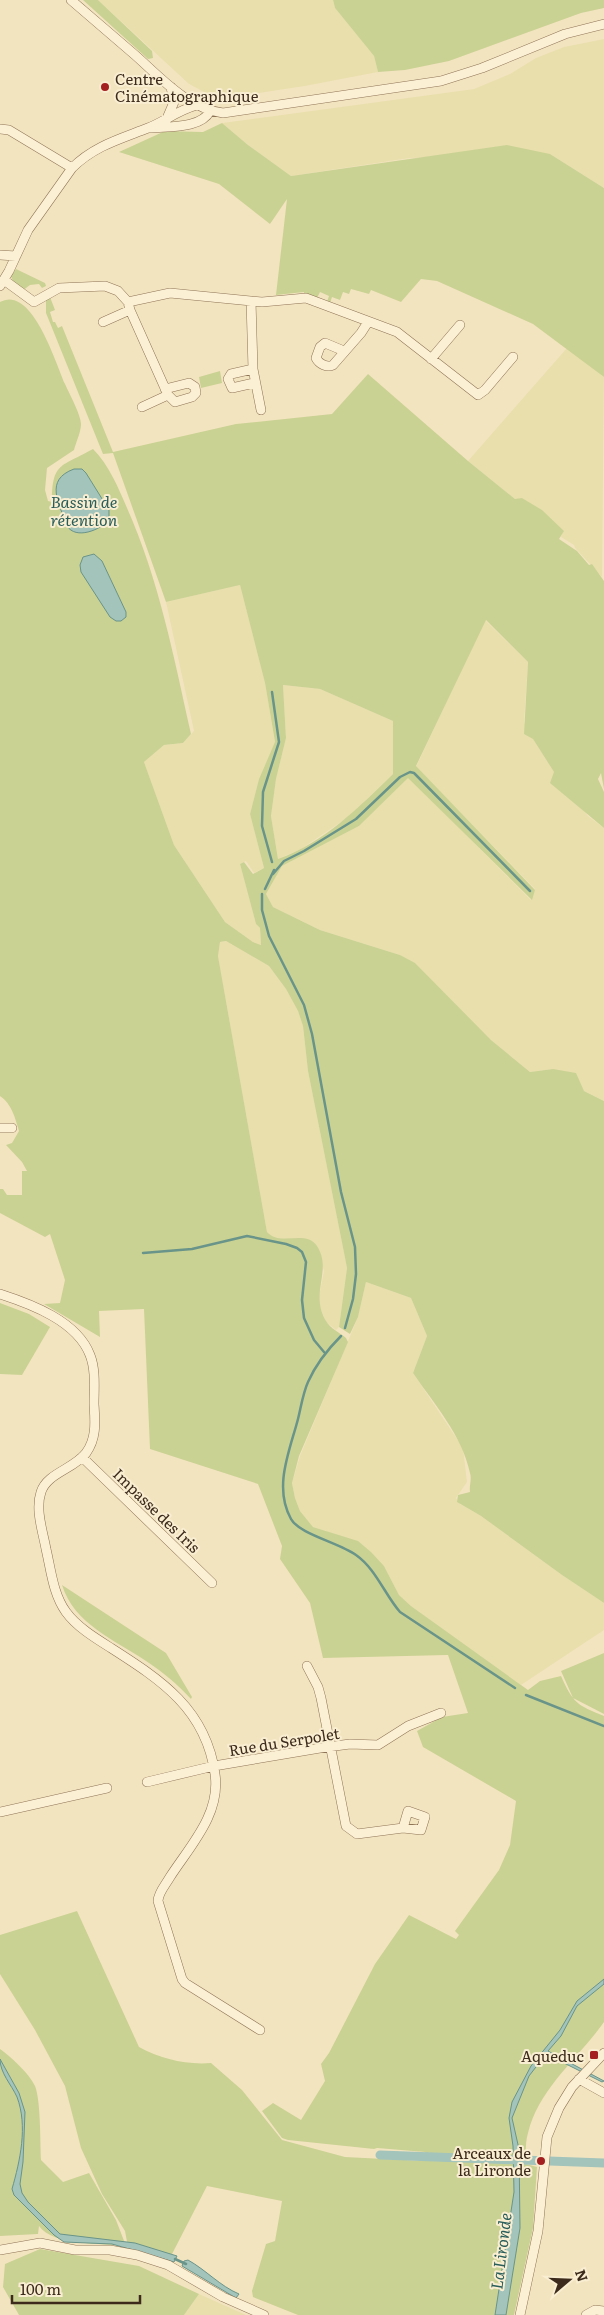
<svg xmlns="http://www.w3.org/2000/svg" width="604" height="2315" font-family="Literata,serif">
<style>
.farmland{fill:#e9dfad}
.green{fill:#cad293;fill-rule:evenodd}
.water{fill:#a3c4bb;stroke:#699489}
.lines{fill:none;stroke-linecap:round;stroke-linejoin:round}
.stream{stroke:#699489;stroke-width:2.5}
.canal{stroke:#a3c4bb;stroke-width:9}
.minor-casing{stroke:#8e7456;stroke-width:10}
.minor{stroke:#fcf0d4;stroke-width:9}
.poi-dot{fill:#a41f20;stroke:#f9eed1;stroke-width:2}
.labels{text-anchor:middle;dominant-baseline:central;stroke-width:4;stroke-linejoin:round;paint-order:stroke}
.poi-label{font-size:15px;fill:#3c2b1c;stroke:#f9eed1;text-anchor:end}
.street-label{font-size:15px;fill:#3c2b1c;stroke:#f9eed1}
.water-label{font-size:16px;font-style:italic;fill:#295d5a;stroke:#f9eed1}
</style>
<rect width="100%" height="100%" fill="#f3e4c0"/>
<path class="farmland" d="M 98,0 L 333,0 L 335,8 L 374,56 L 378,72 L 305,86 L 233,97 L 206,93 L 189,84 Z
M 604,39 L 604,188 L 550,154 L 410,158 L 291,176 L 248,145 L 222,123 L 474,89 L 510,74 L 536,58 L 564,47 Z
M 567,348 L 604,377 L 602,577 L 575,548 L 574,545 L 561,537 L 563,531 L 515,499 L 468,461 Z
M 240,585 L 265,683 L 275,743 L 259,779 L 250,814 L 264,868 L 254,873 L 246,861 L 240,864 L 256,924 L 260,928 L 261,945 L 253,942 L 225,922 L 174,845 L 144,762 L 164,745 L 183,743 L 194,731 L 166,602 Z
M 485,620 L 528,662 L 524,722 L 533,739 L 554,772 L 588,816 L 604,828 L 604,1101 L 584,1091 L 553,1069 L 530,1072 L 491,1040 L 400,955 L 320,930 L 273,907 L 266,894 L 282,866 L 359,826 L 408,777 L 531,900 L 535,889 L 416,767 Z
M 283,685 L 320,689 L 393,721 L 393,774 L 347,818 L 301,849 L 278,859 L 271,816 L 276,779 L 286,738 Z
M 226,941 L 269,966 L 286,989 L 298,1011 L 303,1026 L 308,1071 L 347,1268 L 339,1327 L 336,1330 L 326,1322 L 318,1302 L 324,1271 L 317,1246 L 300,1238 L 290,1240 L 271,1237 L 267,1232 L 218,956 L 220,942 Z
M 366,1282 L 411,1298 L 427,1336 L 413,1373 L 463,1448 L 467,1482 L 456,1498 L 460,1504 L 481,1516 L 562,1575 L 604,1603 L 604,1630 L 521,1685 L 411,1606 L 399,1595 L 384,1566 L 326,1531 L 313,1527 L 300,1511 L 295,1498 L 292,1483 L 300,1456 L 358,1317 Z
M 199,2294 L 246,2315 L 184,2315 Z"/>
<path class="green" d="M 83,0 L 98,0 L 152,51 L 153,58 L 148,59 Z
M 333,0 L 604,0 L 604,8 L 581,13 L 449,61 L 405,70 L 378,72 L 374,56 L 335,8 Z
M 222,123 L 248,145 L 291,176 L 507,145 L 550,154 L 604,188 L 604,377 L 533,324 L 437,281 L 421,279 L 401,302 L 371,290 L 369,294 L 351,289 L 349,294 L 343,292 L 340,300 L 332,297 L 330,303 L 327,302 L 329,296 L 320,292 L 317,298 L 304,294 L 304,292 L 276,295 L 287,199 L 270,224 L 219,184 L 119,152 L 165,131 L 203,132 Z
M 16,269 L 45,283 L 46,286 L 42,288 L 39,284 L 30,285 L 22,291 C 16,286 13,283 11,276 Z
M 50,297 L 55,310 L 50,312 L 53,322 L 55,322 L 58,328 L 62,326 L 113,452 L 236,424 L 332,414 L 368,374 L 468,461 L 515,499 L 522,498 L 542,510 L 564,531 L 559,539 L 577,551 L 589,565 L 592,564 L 604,581 L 604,789 L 601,773 L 598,779 L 604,792 L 604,828 L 550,783 L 554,772 L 533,739 L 524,734 L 528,662 L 486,620 L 416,766 L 535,890 L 532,900 L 408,778 L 359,826 L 282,866 L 266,894 L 273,907 L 320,930 L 400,955 L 415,963 L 491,1040 L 530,1072 L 553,1069 L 576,1073 L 584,1091 L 604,1101 L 604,1603 L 562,1575 L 481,1516 L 457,1502 L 458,1495 L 470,1492 C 469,1486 472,1479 470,1473 C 462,1435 434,1404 413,1373 L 427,1336 L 411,1298 L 366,1282 L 358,1317 L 350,1334 L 339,1327 L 347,1268 L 308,1071 L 303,1026 L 298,1011 L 286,989 L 269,966 L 226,941 L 220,942 L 218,956 L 267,1232 C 280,1247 306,1229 317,1246 C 333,1271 309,1292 326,1321 C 330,1328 340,1333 346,1338 L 348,1342 L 299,1456 L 292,1483 L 295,1498 L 300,1511 L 313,1527 L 358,1541 L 371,1552 L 384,1566 L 399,1595 L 411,1606 L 528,1690 L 540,1681 L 561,1676 C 573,1703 577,1705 604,1716 L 604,2022 C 578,2059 539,2088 528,2133 C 525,2143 526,2154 526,2164 L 537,2167 L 533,2228 L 514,2315 L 298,2315 L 253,2297 L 252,2291 L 266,2244 L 275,2241 L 282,2201 L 207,2186 L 171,2256 L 128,2247 L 125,2231 L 102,2194 L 81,2148 L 65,2086 L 35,2030 L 0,1974 L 0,1935 L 77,1911 L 139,2047 C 161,2059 186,2065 211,2063 L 242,2090 L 282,2140 L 345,2157 L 424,2161 L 425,2152 L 377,2148 L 374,2149 L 288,2140 L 282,2138 L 262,2111 L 273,2103 L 301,2120 L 325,2081 L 321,2064 L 329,2053 L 375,1964 L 409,1915 L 456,1939 L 459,1935 L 455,1931 L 499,1870 L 510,1845 L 516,1801 L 423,1747 L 417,1731 L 442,1717 L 468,1713 L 448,1655 L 323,1658 L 310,1603 L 280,1559 L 282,1546 L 258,1484 L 150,1449 L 144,1309 L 99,1311 L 100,1337 L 44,1304 L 60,1303 L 65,1280 L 50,1234 L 45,1237 L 0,1213 L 0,1189 L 3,1189 L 7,1195 L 22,1195 L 22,1171 L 27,1171 L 22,1162 L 6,1145 L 12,1143 L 19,1131 C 15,1118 12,1104 0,1096 L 0,302 C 32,284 56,364 65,384 C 69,393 81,415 81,424 C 81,432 76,442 74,450 L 47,468 L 45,490 L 48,501 L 52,502 C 52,462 61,467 93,449 C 109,465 118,487 127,508 C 159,580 174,657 191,734 L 183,743 L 164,745 L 144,762 L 174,845 L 225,922 L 253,942 L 261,945 L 260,928 L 256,924 L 240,864 L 244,862 L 253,874 L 264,868 L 250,814 L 259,779 L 275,742 L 265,683 L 240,585 L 166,602 L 113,453 L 103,454 L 46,313 L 46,300 ZM 283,685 L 320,689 L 393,721 L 393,774 C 359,807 324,843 278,859 L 271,816 L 276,779 L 286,738 Z
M 220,371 L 222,383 L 201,388 L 199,377 Z
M 0,1303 L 29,1314 L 50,1327 L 22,1375 L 0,1374 Z
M 62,1585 L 166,1653 L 192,1697 L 191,1699 C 177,1684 163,1672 146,1661 C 115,1640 74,1624 62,1585 Z
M 604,1653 L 604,1714 L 573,1698 L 561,1671 Z
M 0,2049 C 11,2057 29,2073 35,2086 C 41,2101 40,2143 41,2160 L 63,2182 L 89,2173 L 116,2220 L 126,2246 C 102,2243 53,2246 39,2226 L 38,2234 L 0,2236 Z
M 40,2249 L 139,2266 L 199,2294 L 184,2315 L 19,2315 L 3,2287 L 5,2264 Z"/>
<path class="water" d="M 74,469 L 82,469 L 86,473 L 109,510 L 109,520 C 100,530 76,540 67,526 C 59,503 44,480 74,469 Z
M 94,554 L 102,561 L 126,612 L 126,617 L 121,621 L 116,621 L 110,617 L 81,572 L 80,565 L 83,557 Z
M 604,1979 L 604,1984 L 577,2006 L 561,2036 L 548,2051 L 604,2081 L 602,2082 L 546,2054 L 529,2076 L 512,2118 L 519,2149 L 520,2228 L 506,2315 L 495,2315 L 514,2192 L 513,2146 L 509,2118 L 512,2102 L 531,2066 L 560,2030 L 577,2001 Z
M 0,2059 L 19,2093 L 25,2112 L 23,2162 L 20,2184 L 22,2193 L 28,2202 L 60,2234 L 135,2243 L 177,2256 L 174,2262 L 112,2244 L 64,2242 L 54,2235 L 14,2195 L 12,2189 C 20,2161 28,2126 17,2097 C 11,2084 0,2073 0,2059 Z
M 188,2260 C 206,2270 220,2286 239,2294 L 236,2298 L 182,2266 L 184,2261 Z"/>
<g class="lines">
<path class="stream" d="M 272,692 L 279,742 L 263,792 L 262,826 L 272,862
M 273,874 L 284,861 L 304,851 L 356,819 L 400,777 L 410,772 L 414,773 L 530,891
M 265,889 L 274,870
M 262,894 L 262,910 L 269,936 L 304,1005 L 312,1034 L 341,1192 L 355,1247 L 356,1274 L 353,1299 L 345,1328
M 143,1253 L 192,1249 L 247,1236 L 286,1244 L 297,1248 L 302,1252 L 306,1262 L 302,1300 L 304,1318 L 314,1340 L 324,1352
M 341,1336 C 327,1350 316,1364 308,1382 C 303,1393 301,1407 298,1419 C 290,1450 273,1487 291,1519 C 299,1534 340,1543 356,1555 C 376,1569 385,1595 400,1612 L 515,1688
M 526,1695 L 604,1726
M 175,2259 L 186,2264"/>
<path class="canal" d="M 380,2155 L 604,2163"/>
<g class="minor-casing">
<path id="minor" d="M 71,0 C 92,18 114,37 135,55 C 161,78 187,108 223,113 L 441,81 L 482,68 L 565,34 L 604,24
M 168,116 L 174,102 L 171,87
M 151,128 C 168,126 201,129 210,111
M 0,129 L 9,130 L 72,168
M 0,255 L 16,256
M 4,280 L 34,302 L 59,288 L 105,286 L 118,291 L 128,302 L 170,293 L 262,302 L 306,298 L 397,332 L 478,395 L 485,390 L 513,357
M 0,286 L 9,271 L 28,230 L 72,168 C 94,146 120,139 148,128 C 166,121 176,111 197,105
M 251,301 L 253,369 L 261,410
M 128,302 L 130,310 L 168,395 L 175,402 L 192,397 L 196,393 L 195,387 L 189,383 L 165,389
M 103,322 L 130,310
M 344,351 L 325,343 L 320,347 L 316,358 C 319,364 327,368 333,365 L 361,333 L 368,322
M 431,359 L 460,325
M 253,369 L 231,374 L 228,379 L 232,388 L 254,383
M 142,407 L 168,395
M 0,1128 L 12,1128
M 0,1294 C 31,1304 77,1321 90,1355 C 96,1370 94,1389 94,1404 C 95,1421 97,1438 86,1453 C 74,1469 47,1473 41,1492 C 35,1510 43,1532 46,1549 C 51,1570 53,1594 66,1612 C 77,1627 95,1638 111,1648 C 161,1680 206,1709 215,1774 C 221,1814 190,1846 170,1877 C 166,1884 158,1893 158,1901 L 182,1979 L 185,1983 L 260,2030
M 82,1457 L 212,1583
M 307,1666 L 318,1687 L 321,1698 L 346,1826 L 357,1834 L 403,1828 L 421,1830 L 425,1817 L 408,1811 L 403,1828
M 147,1782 L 214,1766 L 320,1748 L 350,1744 L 378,1745 L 408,1726 L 441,1713
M 0,1812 L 107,1788
M 579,2079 L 604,2093
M 0,2250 L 40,2243 L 75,2250 L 110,2250 L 137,2255 L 168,2265 L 223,2297 L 264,2315
M 520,2315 L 538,2231 L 547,2137 L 559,2108 L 572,2087 L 604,2053
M 586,2315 L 595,2310 L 604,2311"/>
</g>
<use href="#minor" class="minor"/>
</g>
<g class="poi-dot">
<circle cx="105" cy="87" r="5"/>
<rect x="589" y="2050" width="10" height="10" rx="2.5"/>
<circle cx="541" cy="2161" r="5"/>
</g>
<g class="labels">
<g class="poi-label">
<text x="115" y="78" text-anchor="start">Centre<tspan x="115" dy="17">Cinématographique</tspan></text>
<text x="584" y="2055">Aqueduc</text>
<text x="531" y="2152">Arceaux de<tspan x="531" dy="17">la Lironde</tspan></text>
</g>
<g class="street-label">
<text transform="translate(157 1510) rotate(44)">Impasse des Iris</text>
<text transform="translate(284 1741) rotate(-9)">Rue du Serpolet</text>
</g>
<g class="water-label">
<text x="84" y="501">Bassin de<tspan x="84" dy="18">rétention</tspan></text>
<text transform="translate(500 2251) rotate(-83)">La Lironde</text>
</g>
</g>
<g transform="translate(569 2280) rotate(71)" stroke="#f9eed1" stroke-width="4" paint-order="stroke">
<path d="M0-4L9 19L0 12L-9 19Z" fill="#3c2b1c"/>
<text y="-8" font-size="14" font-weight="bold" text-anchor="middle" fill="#3c2b1c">N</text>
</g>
<path d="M12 2295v8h128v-8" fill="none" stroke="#3c2b1c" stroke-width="2.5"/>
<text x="20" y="2295" font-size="15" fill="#3c2b1c" stroke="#f9eed1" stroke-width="4" paint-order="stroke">100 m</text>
</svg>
